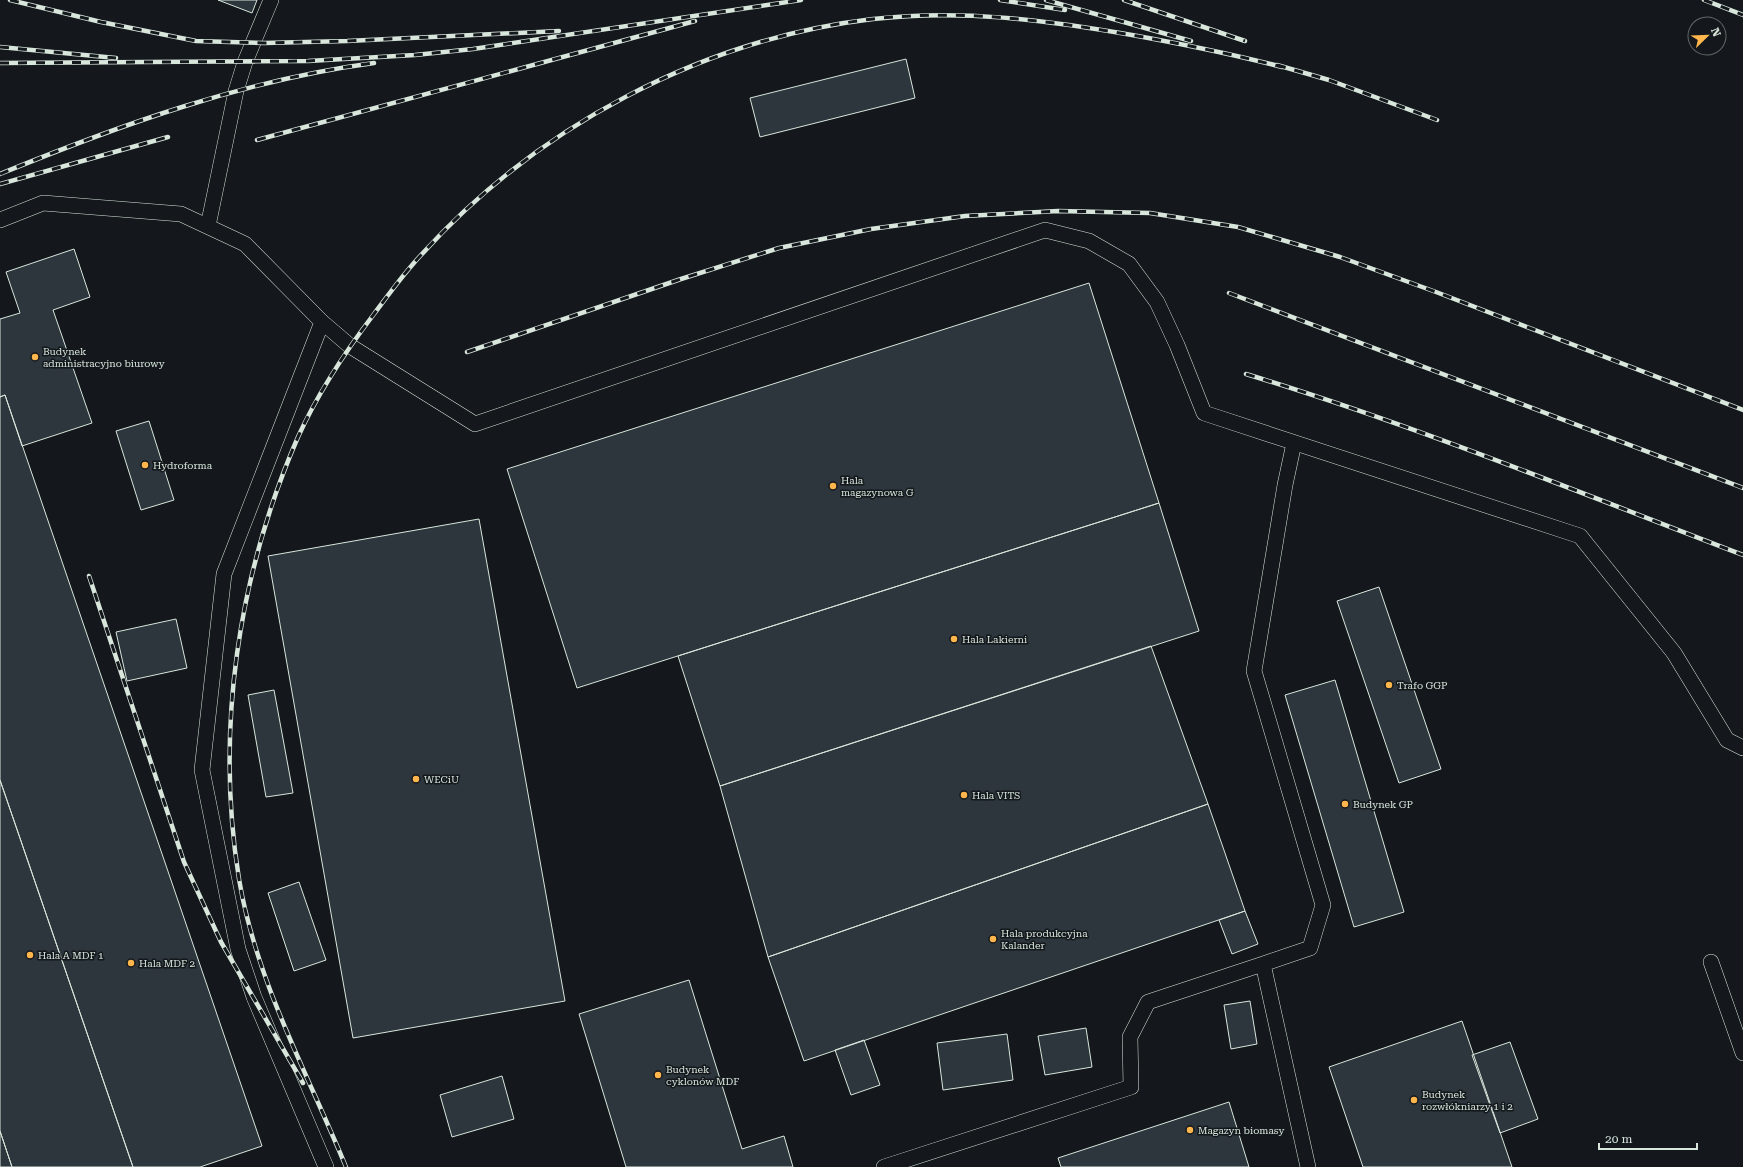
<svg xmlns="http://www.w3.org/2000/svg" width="1743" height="1167" font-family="'Roboto Serif',serif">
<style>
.building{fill:#2c363c;stroke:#d8e6dc}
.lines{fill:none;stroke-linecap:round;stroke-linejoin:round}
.service-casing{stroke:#d8e6dc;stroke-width:16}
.service{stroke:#14181c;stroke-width:15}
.rail-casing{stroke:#d8e6dc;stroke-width:4.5}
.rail{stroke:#14181c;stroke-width:3;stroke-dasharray:9;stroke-linecap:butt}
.poi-dot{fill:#ffb74d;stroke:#14181c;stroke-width:1.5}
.labels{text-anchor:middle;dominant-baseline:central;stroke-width:3;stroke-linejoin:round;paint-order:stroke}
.poi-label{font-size:10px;fill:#d8e6dc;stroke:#14181c;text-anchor:start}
</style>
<rect width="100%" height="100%" fill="#14181c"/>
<path class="building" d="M 218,0 L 257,0 L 252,13 Z
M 906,59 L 915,98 L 760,137 L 750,98 Z
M 74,249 L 90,297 L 53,310 L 92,423 L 22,446 L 5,395 L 0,397 L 0,319 L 20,313 L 6,272 Z
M 1089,283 L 1159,503 L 577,688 L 507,469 Z
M 5,395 L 262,1146 L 200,1167 L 133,1167 L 0,780 L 0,397 Z
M 149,421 L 174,500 L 141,510 L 116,431 Z
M 1159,503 L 1199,631 L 720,786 L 678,656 Z
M 479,519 L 565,1001 L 353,1038 L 268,556 Z
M 1379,587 L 1441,769 L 1399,783 L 1337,601 Z
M 176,619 L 187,668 L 127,681 L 116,632 Z
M 1151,646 L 1208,804 L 768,957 L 720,786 Z
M 1335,680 L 1404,912 L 1354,927 L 1285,695 Z
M 274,690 L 293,793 L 266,797 L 248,695 Z
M 0,780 L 133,1167 L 12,1167 L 0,1131 Z
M 1208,804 L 1245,911 L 804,1061 L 768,957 Z
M 299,882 L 326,960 L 294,971 L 268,893 Z
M 1245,911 L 1258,944 L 1232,954 L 1219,920 Z
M 689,980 L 742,1149 L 784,1136 L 793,1167 L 626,1167 L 579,1014 Z
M 1250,1001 L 1257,1044 L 1231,1049 L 1224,1005 Z
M 1462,1021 L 1512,1167 L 1363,1167 L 1329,1067 Z
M 1086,1028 L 1092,1067 L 1045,1075 L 1038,1036 Z
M 1007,1034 L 1013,1080 L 943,1090 L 937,1043 Z
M 864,1040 L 880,1085 L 851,1095 L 835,1050 Z
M 1510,1042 L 1538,1119 L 1500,1133 L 1472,1055 Z
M 502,1076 L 514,1119 L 452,1137 L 440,1095 Z
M 1229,1102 L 1249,1167 L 1061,1167 L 1058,1158 Z
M 0,1131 L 12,1167 L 0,1167 Z"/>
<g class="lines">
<g class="service-casing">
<path id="service" d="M 0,220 L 43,203 L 181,214 L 245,244 L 322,322 L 350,346 L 475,424 L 1045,230 L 1089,241 L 1129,264 L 1157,302 L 1177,345 L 1204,413 L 1580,536 L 1674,653 L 1727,740 L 1743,748
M 208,226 L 236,91 L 245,62 L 271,0
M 322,322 L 224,574 L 202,770 L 238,949 L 254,997 L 326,1167
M 1294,443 L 1285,485 L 1254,671 L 1323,905 L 1310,948 L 1263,964 L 1308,1167
M 1711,962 L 1743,1053
M 884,1167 L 1131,1087 L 1130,1037 L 1148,1002 L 1263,964"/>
</g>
<use href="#service" class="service"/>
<g class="rail-casing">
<path id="rail" d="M 10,0 L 101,22 L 196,41 L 264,43 L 347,41 L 559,31
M 1000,0 L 1065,10
M 1046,0 L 1191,41
M 1124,0 L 1245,41
M 1704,0 L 1743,15
M 0,47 L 116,58
M 0,63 L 308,61 L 415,55 L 473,49 L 801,0
M 1277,65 L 1329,80 L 1437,120
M 257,140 L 695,21
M 0,174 C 120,125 245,80 374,63
M 0,184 L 168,137
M 1229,293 L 1743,488
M 467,352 L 681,279 L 779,248 L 871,229 L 965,216 L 1058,211 L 1150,213 L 1238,227 L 1340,257 L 1436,292 L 1743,410
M 1246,374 C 1414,425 1578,492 1743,555
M 89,576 L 184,862 L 221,942 L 303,1083
M 346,1167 C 307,1072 256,981 239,879 C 215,730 238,575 298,437 C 318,393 345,352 374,314 C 389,294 404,273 422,254 C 537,127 702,39 873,19 C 961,9 1045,20 1132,35 C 1182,44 1232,54 1282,67"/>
</g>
<use href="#rail" class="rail"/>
</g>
<g class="poi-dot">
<circle cx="35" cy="357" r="4"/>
<circle cx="145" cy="465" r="4"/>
<circle cx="833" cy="486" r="4"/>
<circle cx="954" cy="639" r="4"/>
<circle cx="1389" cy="685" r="4"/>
<circle cx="416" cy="779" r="4"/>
<circle cx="964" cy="795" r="4"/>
<circle cx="1345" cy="804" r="4"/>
<circle cx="993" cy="939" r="4"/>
<circle cx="30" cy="955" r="4"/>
<circle cx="131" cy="963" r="4"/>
<circle cx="658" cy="1075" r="4"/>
<circle cx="1414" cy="1100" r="4"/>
<circle cx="1190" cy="1130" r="4"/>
</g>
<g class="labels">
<g class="poi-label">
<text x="43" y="351">Budynek<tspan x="43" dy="12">administracyjno biurowy</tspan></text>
<text x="153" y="465">Hydroforma</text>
<text x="841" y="480">Hala<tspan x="841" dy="12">magazynowa G</tspan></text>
<text x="962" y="639">Hala Lakierni</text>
<text x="1397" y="685">Trafo GGP</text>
<text x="424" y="779">WECiU</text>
<text x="972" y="795">Hala VITS</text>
<text x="1353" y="804">Budynek GP</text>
<text x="1001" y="933">Hala produkcyjna<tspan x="1001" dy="12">Kalander</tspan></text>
<text x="38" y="955">Hala A MDF 1</text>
<text x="139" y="963">Hala MDF 2</text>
<text x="666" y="1069">Budynek<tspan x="666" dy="12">cyklonów MDF</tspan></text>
<text x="1422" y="1094">Budynek<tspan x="1422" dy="12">rozwłókniarzy 1 i 2</tspan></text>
<text x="1198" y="1130">Magazyn biomasy</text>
</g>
</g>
<g transform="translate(1707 36) rotate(67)"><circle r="19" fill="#14181c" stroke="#626a69"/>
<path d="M0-3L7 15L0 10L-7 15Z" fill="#ffb74d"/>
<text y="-6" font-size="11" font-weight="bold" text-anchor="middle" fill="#d8e6dc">N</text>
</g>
<path d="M1599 1143v6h98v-6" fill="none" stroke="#d8e6dc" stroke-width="2"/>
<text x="1605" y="1143" font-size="12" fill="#d8e6dc" stroke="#14181c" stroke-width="3" paint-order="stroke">20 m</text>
</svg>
